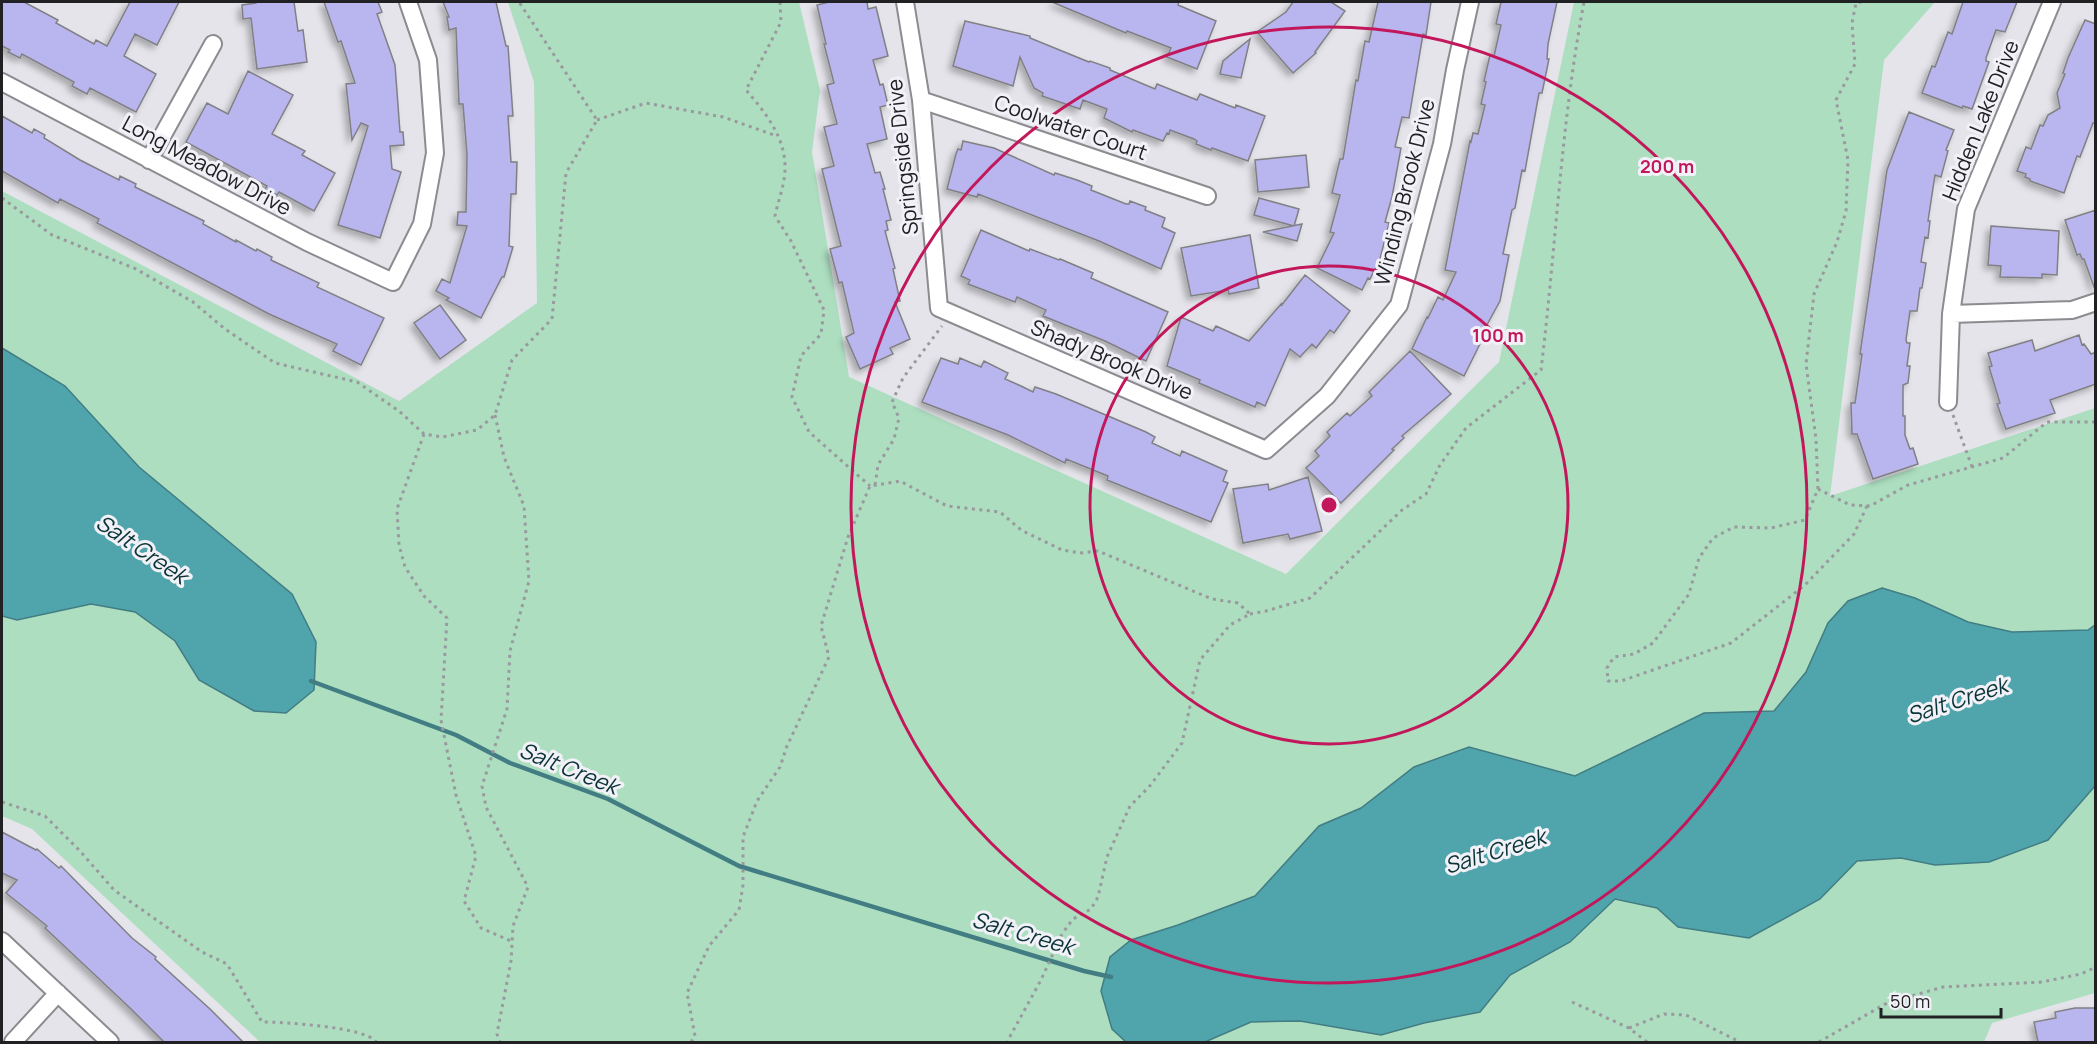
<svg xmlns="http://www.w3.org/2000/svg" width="2097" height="1044" font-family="Manrope,sans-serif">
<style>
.green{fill:#addec0}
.water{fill:#50a5ac;stroke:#427d83;stroke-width:1.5}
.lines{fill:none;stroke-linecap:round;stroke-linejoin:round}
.stream{stroke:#427d83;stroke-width:4.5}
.building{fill:#b8b5ef;stroke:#808084;stroke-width:1.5;filter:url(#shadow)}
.street-casing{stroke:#8b8b90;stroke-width:20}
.path{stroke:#99999e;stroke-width:3;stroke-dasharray:3 4.5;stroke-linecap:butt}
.street{stroke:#fff;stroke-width:16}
.ring{fill:none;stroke:#c2185b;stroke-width:3}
.labels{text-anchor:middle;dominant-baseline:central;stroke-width:6;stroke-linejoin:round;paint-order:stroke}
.street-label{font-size:21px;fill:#212123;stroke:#f2f1f7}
.water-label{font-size:22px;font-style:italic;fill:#0a3538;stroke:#f2f1f7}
.centre{fill:#c2185b;stroke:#f2f1f7;stroke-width:3}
.ring-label{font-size:18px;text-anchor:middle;font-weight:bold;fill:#c2185b;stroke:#f2f1f7;stroke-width:6;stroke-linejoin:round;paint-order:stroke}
</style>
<defs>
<filter id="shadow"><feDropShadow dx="-4" dy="4" stdDeviation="3" flood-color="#0004"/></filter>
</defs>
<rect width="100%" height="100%" fill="#e4e4ea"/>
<path class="green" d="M 508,2 L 799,2 L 820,90 L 812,152 L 849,377 L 1286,574 L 1499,362 L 1574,2 L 1935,2 L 1884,60 L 1830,496 L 2095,408 L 2095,993 L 1992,1023 L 1984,1042 L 260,1042 L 32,829 L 2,816 L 2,191 L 399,401 L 537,303 L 534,82 Z"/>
<path class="water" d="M 2,348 L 65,386 L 139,467 L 292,594 L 316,642 L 314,690 L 286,713 L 254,711 L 199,680 L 175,641 L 135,612 L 91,604 L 17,620 L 2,616 Z
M 1882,588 L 1915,598 L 1968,622 L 2012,632 L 2088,630 L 2095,625 L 2095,786 L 2048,840 L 1989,862 L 1935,865 L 1901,858 L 1857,861 L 1820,899 L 1749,938 L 1678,927 L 1657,908 L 1615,899 L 1570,942 L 1510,975 L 1480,1012 L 1424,1023 L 1381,1035 L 1300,1021 L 1251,1022 L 1205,1042 L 1126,1042 L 1112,1029 L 1101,991 L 1110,957 L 1131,940 L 1178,925 L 1255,896 L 1319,826 L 1361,808 L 1414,767 L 1469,747 L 1575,776 L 1704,713 L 1774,711 L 1806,672 L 1828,623 L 1848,601 Z"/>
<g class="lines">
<path class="stream" d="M 311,681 L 456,735 L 510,763 L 608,799 L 739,866 L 1084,971 L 1111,977"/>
</g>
<path class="building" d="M 2,2 L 24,2 L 58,20 L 56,23 L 94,44 L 96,40 L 107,46 L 130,2 L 179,2 L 157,45 L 135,34 L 124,56 L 156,74 L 136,112 L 90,88 L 87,94 L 72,86 L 74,82 L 22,54 L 20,58 L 8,52 L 10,50 L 2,46 Z
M 256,2 L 294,2 L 298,31 L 303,30 L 307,62 L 257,69 L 251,18 L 243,19 L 242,5 L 256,3 Z
M 324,2 L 378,2 L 382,12 L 377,14 L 395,65 L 400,132 L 403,132 L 404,145 L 390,146 L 392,169 L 401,172 L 380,238 L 338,225 L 368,126 L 361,123 L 352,140 L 346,84 L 355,83 L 341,41 L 338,42 Z
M 443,2 L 496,2 L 506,46 L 508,46 L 513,116 L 508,116 L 511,162 L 517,162 L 516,194 L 511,194 L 509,246 L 513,247 L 504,277 L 502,277 L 481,318 L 446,300 L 449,298 L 436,291 L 442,279 L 450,283 L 467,226 L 457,225 L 458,212 L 466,212 L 467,155 L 463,104 L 459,104 L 456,28 L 449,30 L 447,17 L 449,17 Z
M 829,2 L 867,2 L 868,9 L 876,7 L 888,56 L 873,60 L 880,85 L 883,84 L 888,105 L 880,107 L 887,139 L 867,144 L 875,173 L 880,172 L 885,189 L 883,189 L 891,220 L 886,221 L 888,230 L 885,231 L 895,268 L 893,269 L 900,301 L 895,302 L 910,339 L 890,348 L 893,354 L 860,369 L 846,337 L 854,333 L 842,282 L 839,283 L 830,249 L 841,246 L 822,169 L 834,166 L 824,127 L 837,124 L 827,85 L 834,83 L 824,44 L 826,44 L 817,5 Z
M 1052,2 L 1179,2 L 1178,5 L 1216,21 L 1197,69 L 1167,57 L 1171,48 L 1127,31 L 1126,33 Z
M 1293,2 L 1331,2 L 1345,11 L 1315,52 L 1316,53 L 1293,73 L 1257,32 L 1286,12 Z
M 1378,2 L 1431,2 L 1426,35 L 1423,34 L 1409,118 L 1402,117 L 1395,147 L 1401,148 L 1392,197 L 1385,222 L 1389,223 L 1380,259 L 1370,279 L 1368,278 L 1362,290 L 1317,268 L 1334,233 L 1330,232 L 1340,195 L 1332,193 L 1340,159 L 1343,159 L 1356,80 L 1358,81 L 1365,41 L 1369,42 Z
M 1501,2 L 1557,2 L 1548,44 L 1547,59 L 1549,59 L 1542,93 L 1539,93 L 1525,171 L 1522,170 L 1515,208 L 1512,210 L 1503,254 L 1509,255 L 1500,301 L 1477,343 L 1480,344 L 1464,376 L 1412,349 L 1427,317 L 1428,318 L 1438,297 L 1443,300 L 1456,272 L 1445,270 L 1470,141 L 1471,142 L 1473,133 L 1478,134 L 1485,105 L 1481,104 L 1486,82 L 1484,81 L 1490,55 L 1494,56 L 1501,25 L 1496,24 Z
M 1963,2 L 2017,2 L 2005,32 L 1996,30 L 1986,58 L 1986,61 L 1989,62 L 1972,109 L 1963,106 L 1962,108 L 1922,93 L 1932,66 L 1935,67 L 1948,32 L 1952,34 Z
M 2085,20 L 2096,24 L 2096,124 L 2093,123 L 2080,157 L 2077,156 L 2064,193 L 2030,181 L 2030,179 L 2025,177 L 2026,174 L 2017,171 L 2026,147 L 2031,149 L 2040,125 L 2043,126 L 2048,115 L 2060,108 L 2057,93 L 2065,74 L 2063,73 L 2068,58 Z
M 965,21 L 1030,36 L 1030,38 L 1089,62 L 1090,61 L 1110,68 L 1110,70 L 1155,89 L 1157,84 L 1197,100 L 1200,94 L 1235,108 L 1236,105 L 1265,116 L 1248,161 L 1212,148 L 1211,150 L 1196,144 L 1197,141 L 1194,139 L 1170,130 L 1169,134 L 1167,133 L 1163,141 L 1133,130 L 1132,132 L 1104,118 L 1107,109 L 1083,100 L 1080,109 L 1042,96 L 1043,93 L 1034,88 L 1020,57 L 1013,86 L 953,66 Z
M 1250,39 L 1241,78 L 1220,74 L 1223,61 Z
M 248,71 L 293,95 L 272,134 L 305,151 L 302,155 L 335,173 L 314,211 L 279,192 L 277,195 L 265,189 L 267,186 L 186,142 L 207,103 L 228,114 Z
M 1909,112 L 1954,130 L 1946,150 L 1948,151 L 1941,177 L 1935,175 L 1928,221 L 1930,221 L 1928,238 L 1925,237 L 1921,262 L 1926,263 L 1922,288 L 1920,288 L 1917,311 L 1910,311 L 1906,340 L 1907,343 L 1910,343 L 1907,366 L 1910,366 L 1908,383 L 1903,385 L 1903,416 L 1905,416 L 1905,435 L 1910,449 L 1913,448 L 1918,464 L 1873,479 L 1857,434 L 1852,434 L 1851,403 L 1855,403 L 1862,354 L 1860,354 L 1887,170 Z
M 2,116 L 32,133 L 34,129 L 45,135 L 44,138 L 80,160 L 119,180 L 120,176 L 136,184 L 135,187 L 204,221 L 203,224 L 236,242 L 236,240 L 256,251 L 257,249 L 272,257 L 271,260 L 319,283 L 317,287 L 384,318 L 361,365 L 333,351 L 337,344 L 269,314 L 97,223 L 99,219 L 60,199 L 58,203 L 2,171 Z
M 963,141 L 994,148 L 1054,175 L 1055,173 L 1077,180 L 1092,186 L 1091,190 L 1126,204 L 1129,204 L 1130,201 L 1146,207 L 1145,210 L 1165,218 L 1162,227 L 1175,233 L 1161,269 L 1099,241 L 978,194 L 977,197 L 947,189 L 956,154 L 958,149 L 961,150 Z
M 1306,155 L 1309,187 L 1258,192 L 1255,160 Z
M 1259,198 L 1299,209 L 1294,226 L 1254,215 Z
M 2096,210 L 2096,287 L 2094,287 L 2084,259 L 2082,259 L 2080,254 L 2077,255 L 2065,220 Z
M 1302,224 L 1297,241 L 1263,232 Z
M 1991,226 L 2059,231 L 2057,275 L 2042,274 L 2042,278 L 2000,277 L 2001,266 L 1988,265 Z
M 981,230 L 1029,251 L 1030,249 L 1059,260 L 1060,259 L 1093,273 L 1091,278 L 1168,312 L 1146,361 L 1105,341 L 1043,316 L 1046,310 L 1017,297 L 1015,302 L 968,284 L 970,280 L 961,276 Z
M 1250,235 L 1259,288 L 1229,294 L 1228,290 L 1191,296 L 1181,248 Z
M 1305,275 L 1350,311 L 1334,333 L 1330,330 L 1316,348 L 1312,344 L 1300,357 L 1290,349 L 1265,406 L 1257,402 L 1255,407 L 1199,383 L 1200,380 L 1167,366 L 1181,317 L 1213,331 L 1216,326 L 1249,341 L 1282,303 L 1281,306 Z
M 440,305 L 466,340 L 440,359 L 414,323 Z
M 2079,335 L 2082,345 L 2084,344 L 2091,354 L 2096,352 L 2096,384 L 2050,400 L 2055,413 L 2006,429 L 1997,404 L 2000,403 L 1989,367 L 1992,366 L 1988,353 L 2032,340 L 2035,351 Z
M 1410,351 L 1451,394 L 1402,436 L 1404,438 L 1392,449 L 1394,450 L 1341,503 L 1306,468 L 1319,456 L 1315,451 L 1330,436 L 1327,432 L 1347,413 L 1350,416 L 1372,396 L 1369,392 Z
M 941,358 L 958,364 L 960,358 L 981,367 L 984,361 L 1008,373 L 1005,379 L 1021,386 L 1033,392 L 1035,387 L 1056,394 L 1146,432 L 1155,437 L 1152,443 L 1180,456 L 1182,451 L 1227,471 L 1223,481 L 1228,483 L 1211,522 L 1107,480 L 1108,476 L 1066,459 L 1065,463 L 1008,435 L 922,402 Z
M 1308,477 L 1322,531 L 1290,539 L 1288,534 L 1243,543 L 1233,489 L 1268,484 L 1269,490 Z
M 2,832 L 36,850 L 37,849 L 59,868 L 61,866 L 132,938 L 156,957 L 155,959 L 210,1009 L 243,1042 L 164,1042 L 130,1008 L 45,928 L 47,926 L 6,893 L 17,880 L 2,873 Z
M 2075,1008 L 2096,1008 L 2096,1042 L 2038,1042 L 2034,1022 L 2056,1018 L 2055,1012 Z"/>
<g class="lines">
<g class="street-casing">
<path id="street" d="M 905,2 L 921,100 L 939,308 L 1266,450 L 1327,396 L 1399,305 L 1442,144 L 1455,70 L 1470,2
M 2,82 L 307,242 L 393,282 L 422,224 L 435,153 L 428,60 L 408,2
M 921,100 L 1207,196
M 149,160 L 213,44
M 1951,314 L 2072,310 L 2096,302
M 1948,402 L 1951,314 L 1966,209 L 2052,2
M 2,941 L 110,1042
M 13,1042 L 58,993"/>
</g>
<path class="path" d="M 780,2 L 781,22 L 746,90 C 765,112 786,138 785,169 C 785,184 778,201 775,216 L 791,241 L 824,310 L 821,334 L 801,356 L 792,397 L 809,432 L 870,486
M 597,120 L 646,103 L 723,117 L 777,136
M 2,198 L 52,235 L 136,269 L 193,302 L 225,329 L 275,363 L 357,382 L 399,411 L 424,434 L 442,437 L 477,430 L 495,415 L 512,360 L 552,319 L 566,173 L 597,120 L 519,2
M 495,415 L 504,457 L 524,506 L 529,581 L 510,651 L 507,709 L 482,786 L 486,807 L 528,887 L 513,926 L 511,961 L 497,1034 L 500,1042
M 1953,415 L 1972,467
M 424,434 L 397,509 L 399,545 L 405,567 L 424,596 L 447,618 L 441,720 L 456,795 L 476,856 L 464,901 L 481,928 L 511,941
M 875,485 L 878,465 L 894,439 L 899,418 L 892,402 L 903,378 L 942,326
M 1818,489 L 1816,439 L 1806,364 L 1814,294 L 1837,242 L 1846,211 L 1848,160 L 1836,100 L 1855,64 L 1852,23 L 1856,3 L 1861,2
M 1867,506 L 1854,534 L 1805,585 L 1731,643 L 1621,681 L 1608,681 L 1607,668 L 1614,657 L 1634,654 L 1653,643 L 1689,594 L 1699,558 L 1713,538 L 1734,527 L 1771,528 L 1805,520 L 1818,489 L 1850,505 L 1870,506 L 1908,485 L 2003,458 L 2047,422 L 2096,422
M 1250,614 L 1266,611 L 1310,598 L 1402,510 L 1426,494 L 1440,465 L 1466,428 L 1541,370 C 1556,247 1561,123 1584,2
M 2,802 L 45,816 L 80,851 L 114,890 L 202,952 L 227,964 L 262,1022 C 282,1022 367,1027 376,1042
M 1572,1002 L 1629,1028 L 1647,1042
M 1629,1028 L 1664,1014 L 1686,1015 L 1740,1042
M 691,1042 L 695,1036 L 687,993 L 709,946 L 739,910 L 743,885 L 743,837 L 757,801 L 780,767 L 787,746 L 829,657 L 821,626 L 848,537 L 870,486 L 900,481 L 947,506 L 1000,512 L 1021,530 L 1062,550 L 1080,553 L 1098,551 L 1212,599 L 1238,603 L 1250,614 L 1230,625 L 1200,660 L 1182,743 L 1149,787 L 1130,806 L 1107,857 L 1098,897 L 1091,909 L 1073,919 L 1062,934 L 1041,980 L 1007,1042
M 1819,1042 L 1887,1003 L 1943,987 L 2042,982 L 2081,974 L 2096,967"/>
<use href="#street" class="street"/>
</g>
<g class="ring">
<circle cx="1329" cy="505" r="239"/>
<circle cx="1329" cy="505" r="478"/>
</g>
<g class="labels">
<g class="street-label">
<text transform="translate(1980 120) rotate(-68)">Hidden Lake Drive</text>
<text transform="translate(1071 127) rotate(19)">Coolwater Court</text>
<text transform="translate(902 157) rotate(-96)">Springside Drive</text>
<text transform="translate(207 165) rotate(28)">Long Meadow Drive</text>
<text transform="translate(1404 192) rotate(-76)">Winding Brook Drive</text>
<text transform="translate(1112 359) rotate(23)">Shady Brook Drive</text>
</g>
<g class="water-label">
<text transform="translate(142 549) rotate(34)">Salt Creek</text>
<text transform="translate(1957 700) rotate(-18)">Salt Creek</text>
<text transform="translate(569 768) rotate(22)">Salt Creek</text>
<text transform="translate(1495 851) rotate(-17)">Salt Creek</text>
<text transform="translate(1023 933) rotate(16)">Salt Creek</text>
</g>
</g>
<circle cx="1329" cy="505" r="9" class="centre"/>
<g class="ring-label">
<text x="1667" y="173">200 m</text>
<text x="1498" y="342">100 m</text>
</g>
<rect width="2097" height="1044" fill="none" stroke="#212123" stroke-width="6"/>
<path d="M1881 1008v9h120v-9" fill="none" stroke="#212123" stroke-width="3"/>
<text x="1890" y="1008" font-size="18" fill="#212123" stroke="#f2f1f7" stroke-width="4.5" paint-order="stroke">50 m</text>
</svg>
